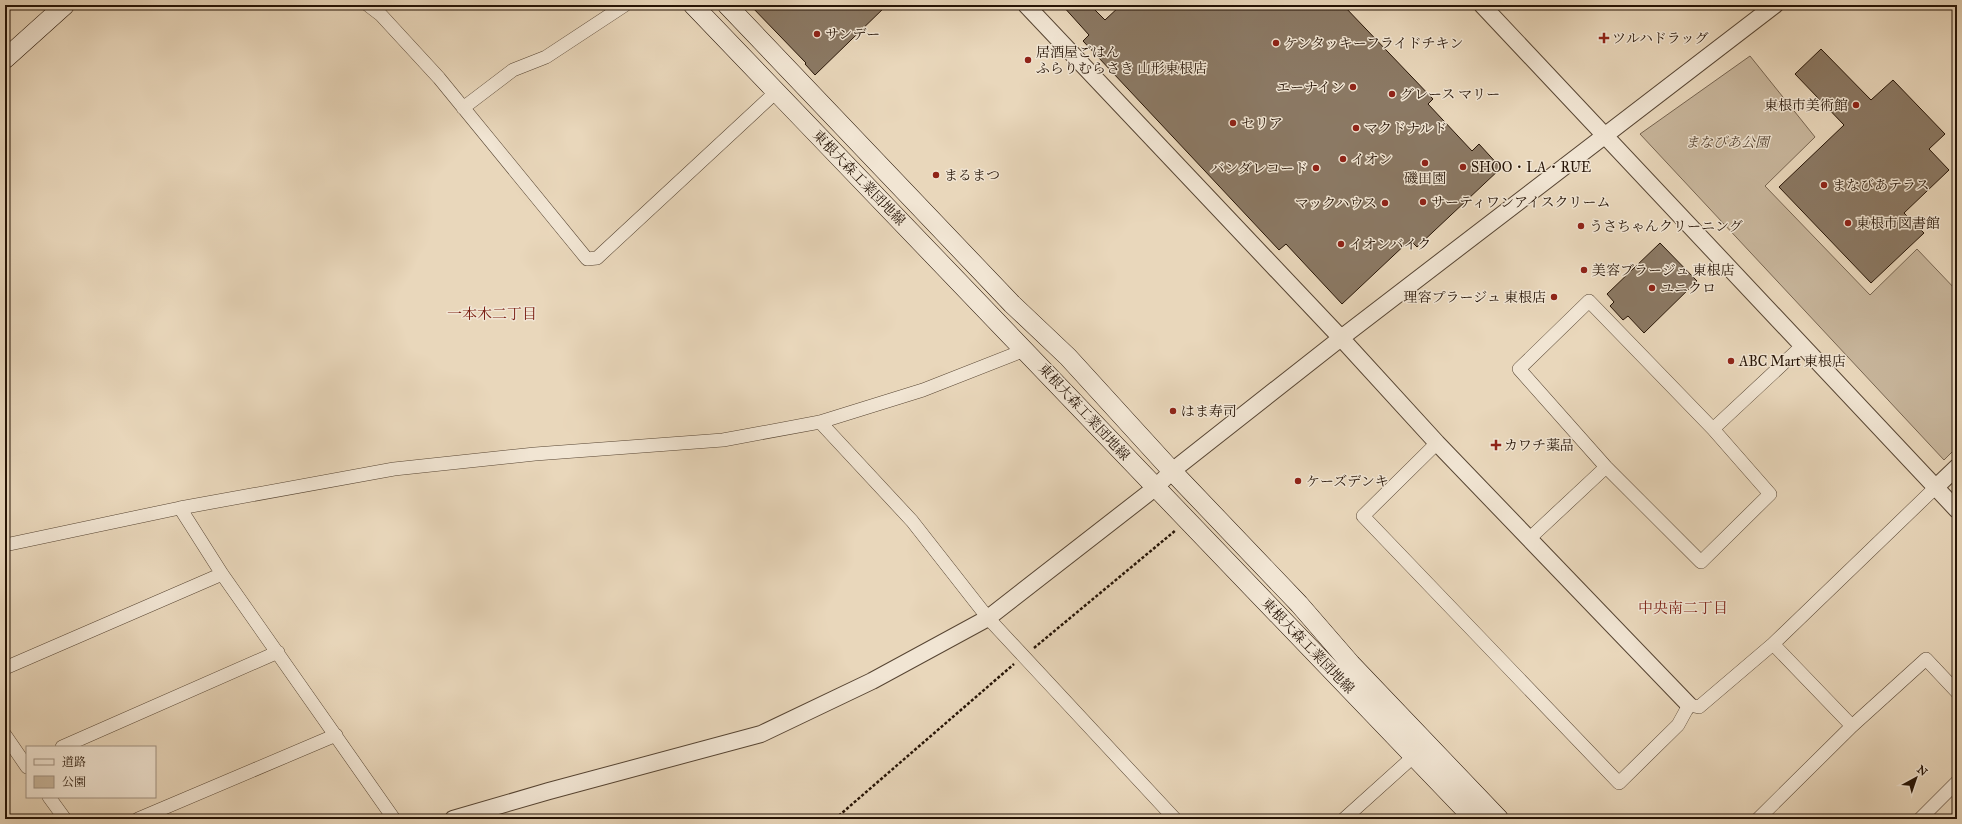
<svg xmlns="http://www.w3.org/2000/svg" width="1962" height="824" font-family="'IM FELL Great Primer','Noto Serif JP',serif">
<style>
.green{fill:#c8b69c;stroke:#776551}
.building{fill:#8b7964;stroke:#261406}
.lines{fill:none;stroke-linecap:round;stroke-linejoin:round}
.minor-casing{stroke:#574533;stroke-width:14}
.tertiary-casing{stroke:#574533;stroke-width:18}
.secondary-casing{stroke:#261406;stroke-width:20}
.path{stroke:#261406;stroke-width:2.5;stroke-dasharray:3 2;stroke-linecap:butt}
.minor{stroke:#f1e5d3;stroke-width:13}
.tertiary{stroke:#f1e5d3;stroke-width:16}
.secondary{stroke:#f1e5d3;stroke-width:19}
.poi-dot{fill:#8f2418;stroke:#f1e5d3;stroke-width:1.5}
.labels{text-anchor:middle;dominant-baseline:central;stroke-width:3;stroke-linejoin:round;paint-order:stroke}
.poi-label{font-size:14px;fill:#261406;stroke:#f1e5d3;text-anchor:start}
.park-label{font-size:14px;font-style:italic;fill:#574533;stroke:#f1e5d3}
.street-label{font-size:14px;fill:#261406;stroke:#f1e5d3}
.neighbourhood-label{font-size:15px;fill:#7a1f14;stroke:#f1e5d3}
</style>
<rect width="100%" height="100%" fill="#e9d7bb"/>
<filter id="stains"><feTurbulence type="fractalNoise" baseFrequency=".005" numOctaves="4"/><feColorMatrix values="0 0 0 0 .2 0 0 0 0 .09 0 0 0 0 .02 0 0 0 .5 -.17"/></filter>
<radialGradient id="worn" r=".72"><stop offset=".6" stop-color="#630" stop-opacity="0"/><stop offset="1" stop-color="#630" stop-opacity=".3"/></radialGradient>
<path class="green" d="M 1750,56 L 1815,137 L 1765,186 L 1870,295 L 1917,249 L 1957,291 L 1957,447 L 1944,460 L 1640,134 Z"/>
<path class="building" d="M 750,5 L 887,5 L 815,75 L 805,64 L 806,63 Z
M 1062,5 L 1090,5 L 1105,20 L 1121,5 L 1343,5 L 1433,99 L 1428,104 L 1472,151 L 1479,144 L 1501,168 L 1417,247 L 1410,240 L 1342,304 L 1286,244 L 1279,250 L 1083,41 L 1089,35 Z
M 1821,49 L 1871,100 L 1893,80 L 1945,134 L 1929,149 L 1949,170 L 1904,213 L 1924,233 L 1871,283 L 1779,187 L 1844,125 L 1795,74 Z
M 1660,243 L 1697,281 L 1644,333 L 1628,316 L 1623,320 L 1610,306 L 1614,302 L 1607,294 Z"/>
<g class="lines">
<g class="minor-casing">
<path id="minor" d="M 368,5 L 381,15 L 439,78 L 587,259 L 597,258 L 776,92
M 463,108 L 513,70 L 546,57 L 625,5
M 1589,301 L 1713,429 L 1770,494 L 1701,562 L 1606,467 L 1519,369 Z
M 820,422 L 912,521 L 988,618 L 1175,819
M 1713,429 L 1802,346
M 1437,443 L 1363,516 L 1619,783 L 1678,725 L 1689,705 L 1699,707 L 1773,644 L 1936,487
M 180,508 L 222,574 L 394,819
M 1530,538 L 1606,467
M 5,545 L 180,508 L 394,469 L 535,454 L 723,440 L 820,422 L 923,390 L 1025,350
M 1773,644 L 1852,726
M 5,668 L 222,574
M 5,735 L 27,767
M 62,747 L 278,652
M 49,797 L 65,819
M 138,819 L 336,735
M 1344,819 L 1414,756
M 1758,819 L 1852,726 L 1926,659 L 1957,692
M 1920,819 L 1957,782"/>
</g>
<g class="tertiary-casing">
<path id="tertiary" d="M 1026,5 L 1341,338 L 1437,443 L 1689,705
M 1482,5 L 1957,510
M 1936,487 L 1957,467
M 453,819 L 549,791 L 761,734 L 872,681 L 988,618 L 1155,488 L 1172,471 L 1341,338 L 1775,5"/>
</g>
<g class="secondary-casing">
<path id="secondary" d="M 693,5 L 1474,819
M 727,5 L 1012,304 L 1068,357 L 1172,471 L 1299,604 L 1351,664 L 1499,819
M 5,59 L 65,5"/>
</g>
<path class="path" d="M 1034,648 L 1176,530
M 835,819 L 1014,664"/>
<use href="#minor" class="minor"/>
<use href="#tertiary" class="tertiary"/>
<use href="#secondary" class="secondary"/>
</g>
<g class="poi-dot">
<circle cx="817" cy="34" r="4"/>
<path d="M1602 32h4v4h4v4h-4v4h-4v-4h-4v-4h4z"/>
<circle cx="1276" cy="43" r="4"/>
<circle cx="1028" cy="60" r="4"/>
<circle cx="1353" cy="87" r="4"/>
<circle cx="1392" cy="94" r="4"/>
<circle cx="1856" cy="105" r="4"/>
<circle cx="1233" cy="123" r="4"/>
<circle cx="1356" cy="128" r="4"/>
<circle cx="1343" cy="159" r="4"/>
<circle cx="1425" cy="163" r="4"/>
<circle cx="1463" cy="167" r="4"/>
<circle cx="1316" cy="168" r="4"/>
<circle cx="936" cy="175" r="4"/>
<circle cx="1824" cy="185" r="4"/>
<circle cx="1423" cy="202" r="4"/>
<circle cx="1385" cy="203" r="4"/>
<circle cx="1848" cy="223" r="4"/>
<circle cx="1581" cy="226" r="4"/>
<circle cx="1341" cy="244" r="4"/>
<circle cx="1584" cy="270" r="4"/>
<circle cx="1652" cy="288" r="4"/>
<circle cx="1554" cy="297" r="4"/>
<circle cx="1731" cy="361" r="4"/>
<circle cx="1173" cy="411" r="4"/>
<path d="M1494 439h4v4h4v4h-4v4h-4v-4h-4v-4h4z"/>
<circle cx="1298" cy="481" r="4"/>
</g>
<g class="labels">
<g class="poi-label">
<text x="825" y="34">サンデー</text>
<text x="1612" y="38">ツルハドラッグ</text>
<text x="1284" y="43">ケンタッキーフライドチキン</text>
<text x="1036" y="52">居酒屋ごはん<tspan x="1036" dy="16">ふらりむらさき 山形東根店</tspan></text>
<text x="1345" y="87" text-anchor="end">エーナイン</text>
<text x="1400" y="94">グレース マリー</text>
<text x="1848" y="105" text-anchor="end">東根市美術館</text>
<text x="1241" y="123">セリア</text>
<text x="1364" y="128">マクドナルド</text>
<text x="1351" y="159">イオン</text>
<text x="1471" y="167">SHOO・LA・RUE</text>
<text x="1308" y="168" text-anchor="end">バンダレコード</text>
<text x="944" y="175">まるまつ</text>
<text x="1425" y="178" text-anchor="middle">磯田園</text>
<text x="1832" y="185">まなびあテラス</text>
<text x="1431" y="202">サーティワンアイスクリーム</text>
<text x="1377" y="203" text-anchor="end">マックハウス</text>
<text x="1856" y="223">東根市図書館</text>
<text x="1589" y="226">うさちゃんクリーニング</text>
<text x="1349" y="244">イオンバイク</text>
<text x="1592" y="270">美容ブラージュ 東根店</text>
<text x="1660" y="288">ユニクロ</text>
<text x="1546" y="297" text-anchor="end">理容プラージュ 東根店</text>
<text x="1739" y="361">ABC Mart 東根店</text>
<text x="1181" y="411">はま寿司</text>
<text x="1504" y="445">カワチ薬品</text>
<text x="1306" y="481">ケーズデンキ</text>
</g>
<g class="park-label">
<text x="1727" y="142">まなびあ公園</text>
</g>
<g class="street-label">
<text transform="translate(859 178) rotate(46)">東根大森工業団地線</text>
<text transform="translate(1084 412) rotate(47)">東根大森工業団地線</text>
<text transform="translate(1308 646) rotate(46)">東根大森工業団地線</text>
</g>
<g class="neighbourhood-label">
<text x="492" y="314">一本木二丁目</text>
<text x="1683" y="608">中央南二丁目</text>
</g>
</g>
<rect width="1962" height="824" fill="none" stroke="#e9d7bb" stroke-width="20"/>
<rect x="6" y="6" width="1950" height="812" fill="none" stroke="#261406" stroke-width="2"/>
<rect x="10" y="10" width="1942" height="804" fill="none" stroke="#261406"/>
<rect x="26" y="746" width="130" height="52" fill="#f1e5d3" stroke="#a09181"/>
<rect x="34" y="759" width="20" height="6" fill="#f1e5d3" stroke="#a09181"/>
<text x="62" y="766" font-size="12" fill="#261406">道路</text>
<rect x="34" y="776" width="20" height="12" fill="#c8b69c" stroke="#a09181"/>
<text x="62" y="786" font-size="12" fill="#261406">公園</text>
<g transform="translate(1916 778) rotate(40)" stroke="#f1e5d3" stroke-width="3" paint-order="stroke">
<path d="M0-3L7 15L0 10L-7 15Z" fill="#261406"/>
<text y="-6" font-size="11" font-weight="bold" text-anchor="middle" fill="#261406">N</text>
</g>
<rect width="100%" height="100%" filter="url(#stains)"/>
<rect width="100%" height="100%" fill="url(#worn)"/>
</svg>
